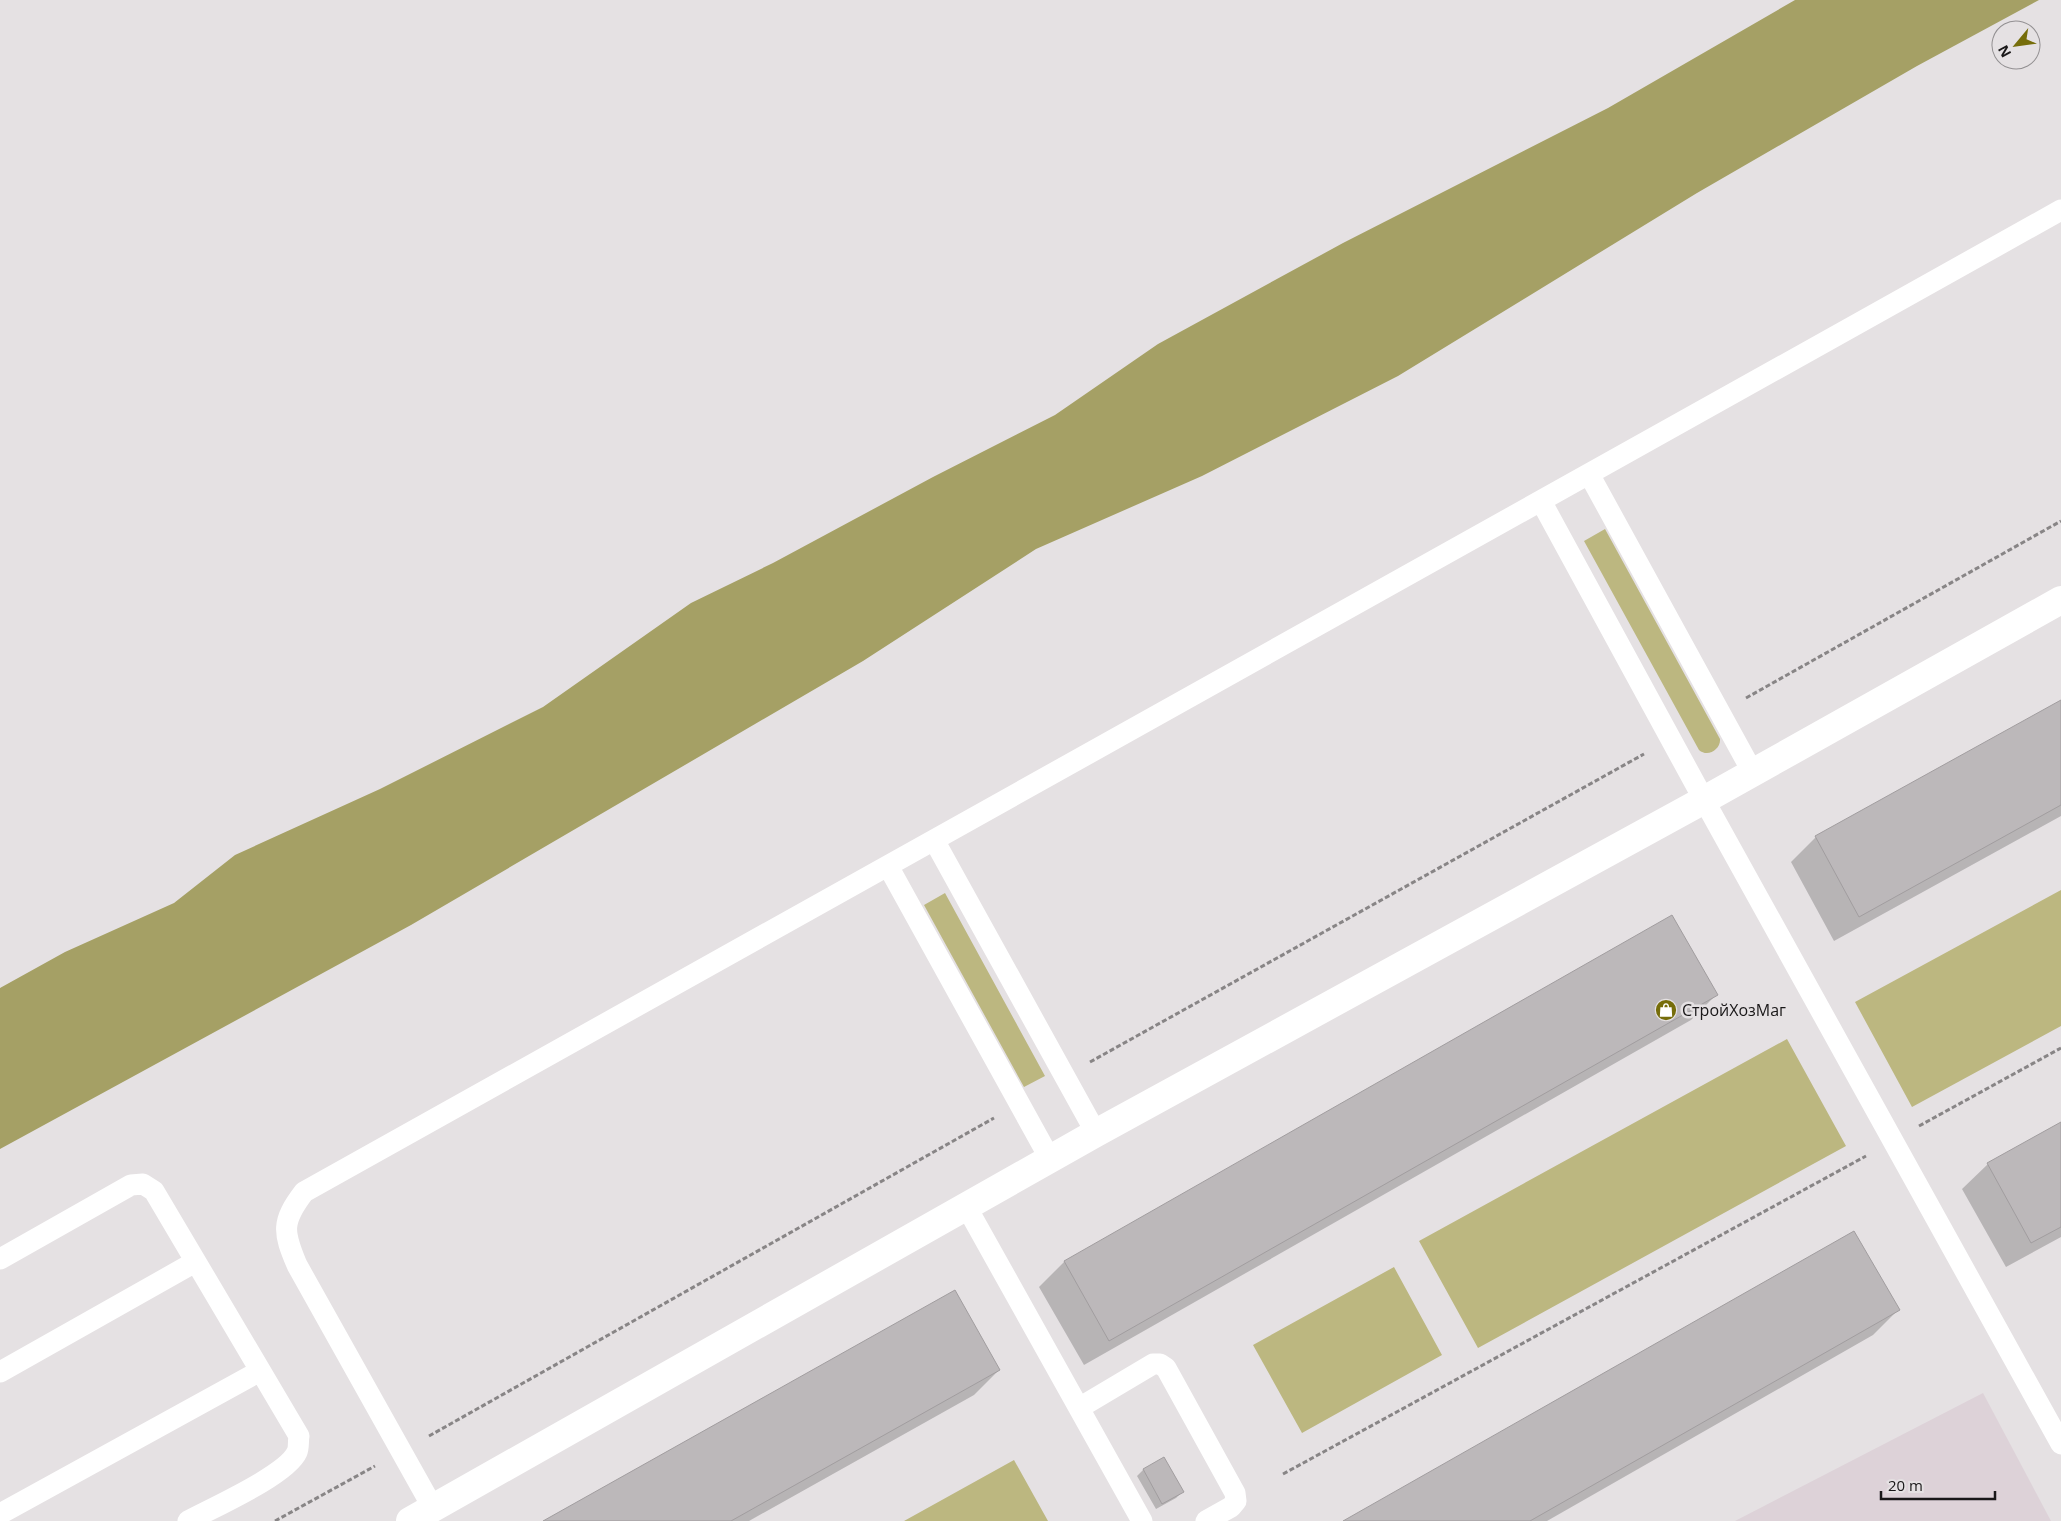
<svg xmlns="http://www.w3.org/2000/svg" width="2061" height="1521" font-family="'Open Sans',sans-serif">
<style>
.built{fill:#ddd2d8}
.green{fill:#bcb780}
.forest{fill:#a5a065}
.shadow{fill:#0003}
.building{fill:#bcb8ba;stroke:#a19d9f}
.lines{fill:none;stroke-linecap:round;stroke-linejoin:round}
.path{stroke:#888586;stroke-width:3;stroke-dasharray:5 2.5;stroke-linecap:butt}
.lane{stroke:#fff;stroke-width:21}
.street{stroke:#fff;stroke-width:28}
.labels{text-anchor:middle;dominant-baseline:central;stroke-width:5;stroke-linejoin:round;paint-order:stroke}
.poi-label{font-size:16px;fill:#191718;stroke:#e5e1e3;text-anchor:start}
</style>
<rect width="100%" height="100%" fill="#e5e1e3"/>
<path class="built" d="M 1983,1393 L 2051,1521 L 1735,1521 Z"/>
<path class="green" d="M 1605,529 L 1720,739 C 1721,749 1708,758 1699,750 L 1584,541 Z
M 2061,890 L 2061,1026 L 1912,1107 L 1855,1002 Z
M 945,893 L 1045,1076 L 1024,1087 L 924,905 Z
M 1787,1039 L 1846,1146 L 1478,1348 L 1419,1241 Z
M 1394,1267 L 1442,1355 L 1302,1433 L 1253,1345 Z
M 1014,1460 L 1048,1521 L 904,1521 Z"/>
<path class="forest" d="M 1795,0 L 2039,0 L 1917,66 L 1697,193 L 1398,376 L 1202,476 L 1036,549 L 863,661 L 411,925 L 0,1149 L 0,988 L 65,952 L 174,903 L 235,855 L 380,789 L 543,707 L 691,603 L 773,563 L 933,477 L 1055,415 L 1158,344 L 1343,243 L 1608,108 Z"/>
<path class="shadow" d="M 2061,702 L 2061,816 L 1834,941 L 1791,862 L 1816,837 Z
M 1672,916 L 1716,995 L 1691,1020 L 1084,1365 L 1039,1287 L 1064,1262 Z
M 2061,1123 L 2061,1237 L 2006,1267 L 1962,1189 L 1988,1164 Z
M 1898,1310 L 1873,1335 L 1547,1521 L 1346,1521 Z
M 999,1370 L 974,1395 L 749,1521 L 546,1521 Z
M 1164,1459 L 1182,1492 L 1176,1498 L 1156,1509 L 1137,1476 L 1143,1470 Z"/>
<path class="building" d="M 2061,700 L 2061,805 L 1859,917 L 1815,836 Z
M 1672,915 L 1718,995 L 1109,1341 L 1064,1261 Z
M 2061,1122 L 2061,1227 L 2031,1243 L 1987,1163 Z
M 1854,1231 L 1900,1310 L 1530,1521 L 1343,1521 Z
M 955,1290 L 1000,1370 L 731,1521 L 543,1521 Z
M 1164,1457 L 1184,1492 L 1162,1504 L 1143,1469 Z"/>
<g class="lines">
<path class="path" d="M 1746,698 L 2061,521
M 1090,1062 L 1644,754
M 1919,1126 L 2061,1048
M 429,1436 L 994,1118
M 1283,1474 L 1866,1156
M 275,1521 L 375,1466"/>
<path class="lane" d="M 1589,474 L 1753,773
M 1541,501 L 1704,800 L 2061,1444
M 934,840 L 1096,1133
M 888,866 L 1050,1159
M 966,1206 L 1142,1521
M 0,1259 L 131,1185 L 143,1184 L 154,1191 L 299,1436 C 298,1441 299,1448 297,1452 C 287,1475 212,1508 188,1521
M 0,1372 L 195,1262
M 1079,1408 L 1153,1364 L 1160,1364 L 1166,1368 L 1235,1493 L 1236,1501 L 1231,1507 L 1206,1521
M 433,1508 L 297,1265 C 283,1232 281,1222 304,1192 L 2061,210
M 0,1514 L 260,1371"/>
<path class="street" d="M 410,1521 L 1096,1133 L 1704,800 L 2061,600"/>
</g>
<defs>
<g id="shop-disc" transform="scale(1.125)"><circle r="9.5" fill="#766d0a" stroke="#e5e1e3"/><path d="M-5-2.5h2.3a2.7 3.5 0 0 1 5.4 0H5L5.5 6h-11ZM-1.5-2.5h3a1.5 2.3 0 0 0-3 0Z" fill="#fff"/></g>
</defs>
<g fill-rule="evenodd">
<use href="#shop-disc" x="1666" y="1010"/>
</g>
<g class="labels">
<g class="poi-label">
<text x="1682" y="1010">СтройХозМаг</text>
</g>
</g>
<g transform="translate(2016 45) rotate(241)"><circle r="24" fill="#e5e1e3" stroke="#939092"/>
<path d="M0-4L9 19L0 12L-9 19Z" fill="#766d0a"/>
<text y="-8" font-size="14" font-weight="bold" text-anchor="middle" fill="#191718">N</text>
</g>
<path d="M1881 1491v8h114v-8" fill="none" stroke="#191718" stroke-width="2.5"/>
<text x="1888" y="1491" font-size="15" fill="#191718" stroke="#e5e1e3" stroke-width="4" paint-order="stroke">20 m</text>
</svg>
